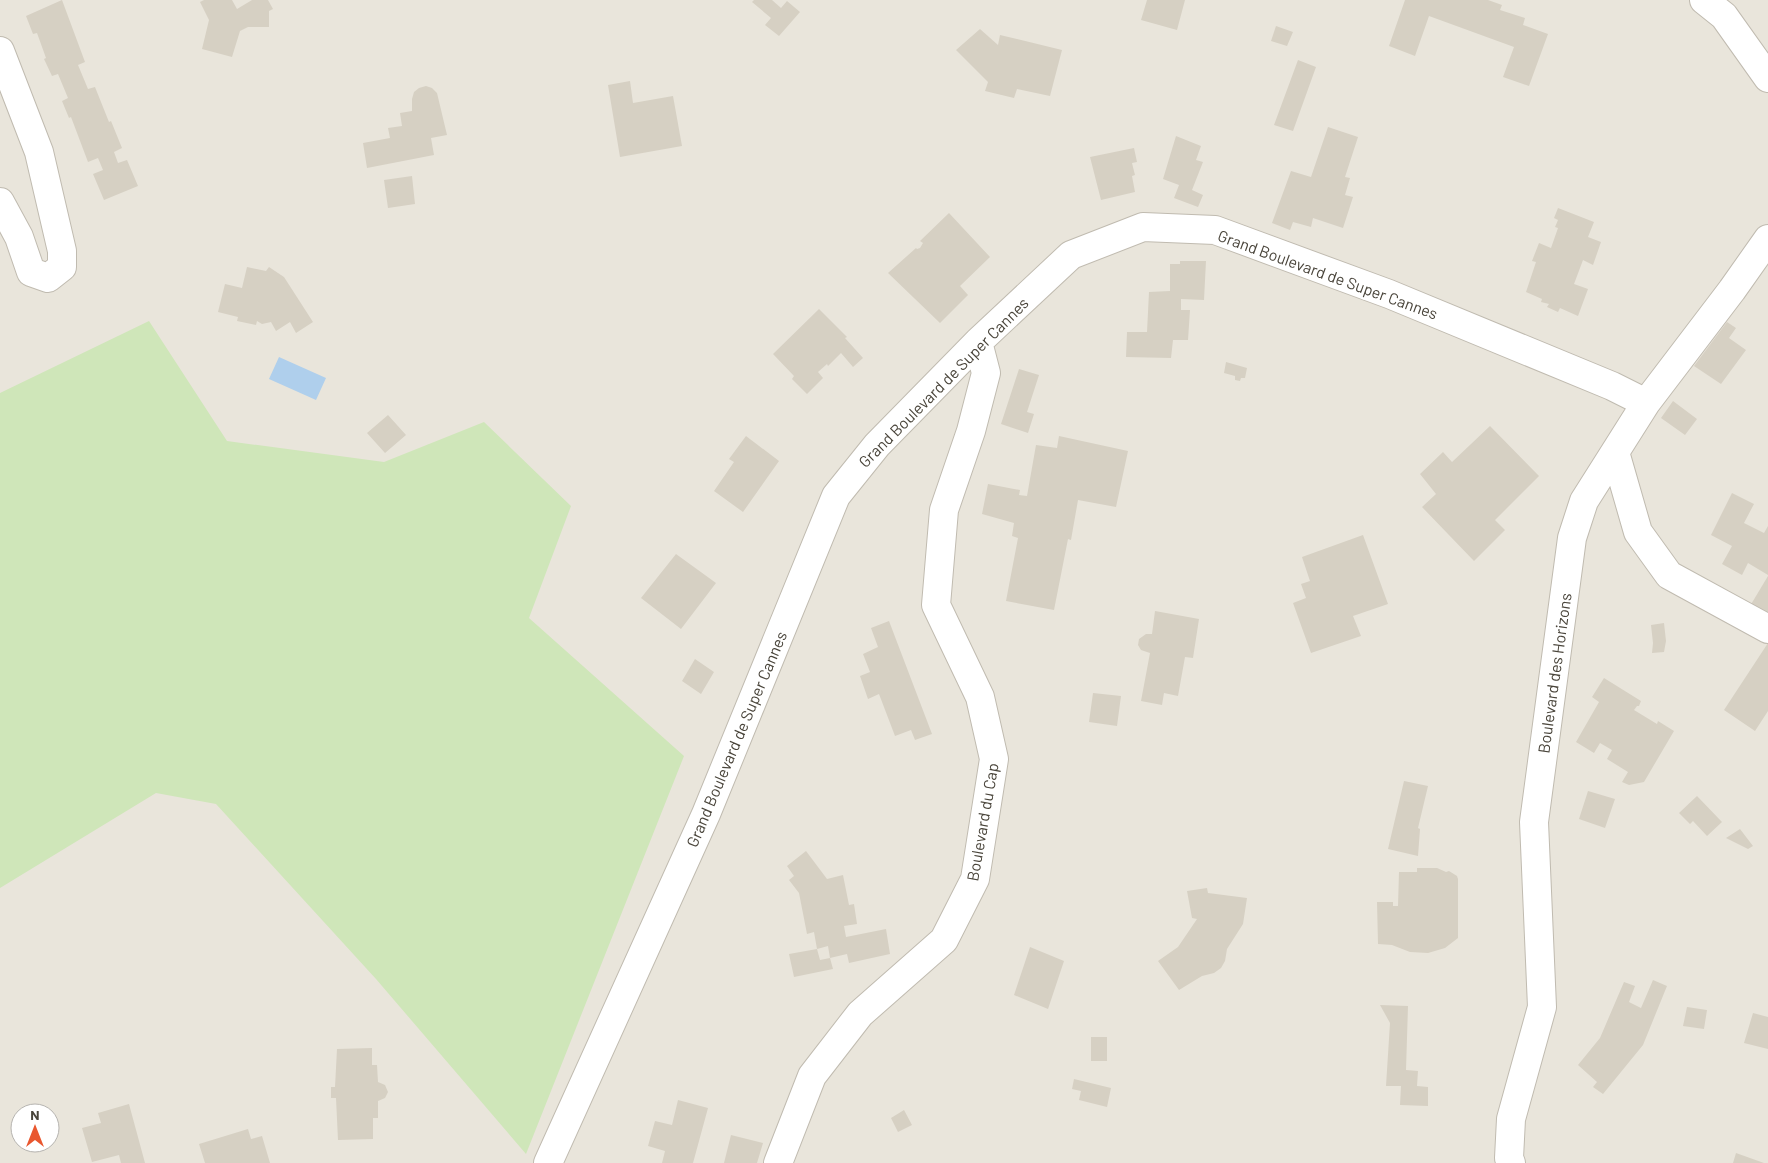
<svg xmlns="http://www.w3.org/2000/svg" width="1768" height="1163" font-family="Barlow,sans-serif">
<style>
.residential{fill:#e9e5db;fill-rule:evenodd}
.green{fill:#cfe6b9}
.water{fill:#afcfec}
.building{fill:#d6d0c3}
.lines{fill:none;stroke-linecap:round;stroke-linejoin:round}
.minor-casing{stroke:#c0bbb0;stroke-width:30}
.minor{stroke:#fff;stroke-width:28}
.labels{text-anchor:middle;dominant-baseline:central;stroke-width:4.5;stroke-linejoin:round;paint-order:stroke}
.street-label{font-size:16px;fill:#49443a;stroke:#fff}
</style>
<rect width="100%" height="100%" fill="#f5f3ed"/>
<path class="residential" d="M 0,0 L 1768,0 L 1768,1163 L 0,1163 ZM 20,1113 L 50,1113 L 50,1143 L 20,1143 Z"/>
<path class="green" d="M 149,321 L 227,441 L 384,462 L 484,422 L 571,506 L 529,618 L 684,756 L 526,1154 L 376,979 L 216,804 L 156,793 L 0,888 L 0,393 Z"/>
<path class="water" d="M 279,357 L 326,378 L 316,400 L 269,379 Z"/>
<path class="building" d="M 62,0 L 85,62 L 78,65 L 88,89 L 95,87 L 109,122 L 111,121 L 122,148 L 114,152 L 118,163 L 127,160 L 138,186 L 104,200 L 93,174 L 103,170 L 98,158 L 88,162 L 71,117 L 69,118 L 62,101 L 68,98 L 58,74 L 52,76 L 44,59 L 46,58 L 37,33 L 33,34 L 26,16 Z
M 204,0 L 232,0 L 237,9 L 252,0 L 268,0 L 273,9 L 269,11 L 269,27 L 248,27 L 240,31 L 232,57 L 202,49 L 209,20 L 200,2 Z
M 754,0 L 772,0 L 781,8 L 787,1 L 800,12 L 779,36 L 765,25 L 771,18 L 752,2 Z
M 1147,0 L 1185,0 L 1177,30 L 1141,20 Z
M 1405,0 L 1488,0 L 1502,5 L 1500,10 L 1525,18 L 1523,25 L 1548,34 L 1529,86 L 1503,77 L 1514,47 L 1429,16 L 1415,56 L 1389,46 Z
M 1276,26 L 1293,32 L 1287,46 L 1271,41 Z
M 980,29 L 998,45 L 1000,35 L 1062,50 L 1050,96 L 1017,89 L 1014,98 L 985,91 L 988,82 L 956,50 Z
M 1298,60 L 1316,67 L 1293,131 L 1274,125 Z
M 630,81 L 633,103 L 673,96 L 682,146 L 620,157 L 608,85 Z
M 426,86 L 432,88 L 437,93 L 447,135 L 431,138 L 434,155 L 367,168 L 363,143 L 390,138 L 388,128 L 402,126 L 400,113 L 412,111 L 412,99 L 414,92 L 419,88 Z
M 1328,127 L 1358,137 L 1345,177 L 1350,178 L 1345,195 L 1353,197 L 1343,228 L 1313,218 L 1311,227 L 1293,222 L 1290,230 L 1272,223 L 1291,171 L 1311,177 Z
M 1176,136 L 1201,146 L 1196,160 L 1203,162 L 1192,190 L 1203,195 L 1198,207 L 1174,198 L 1179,185 L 1163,179 Z
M 1134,148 L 1137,162 L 1132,163 L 1135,175 L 1132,176 L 1135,192 L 1101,200 L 1090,157 Z
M 412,176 L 415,204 L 388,208 L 384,180 Z
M 1558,208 L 1594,222 L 1588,237 L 1601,242 L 1593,265 L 1583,260 L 1574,284 L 1588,289 L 1578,316 L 1560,308 L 1558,312 L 1547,307 L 1549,304 L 1541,302 L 1542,299 L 1526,292 L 1536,262 L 1532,261 L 1539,243 L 1551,248 L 1558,228 L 1555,227 L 1558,220 L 1554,218 Z
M 949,213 L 990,257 L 960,286 L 968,295 L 940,323 L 888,273 L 916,248 L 917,249 L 920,248 L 923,243 L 920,241 Z
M 1180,261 L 1206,261 L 1204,300 L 1181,299 L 1181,310 L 1190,310 L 1188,340 L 1173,340 L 1171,358 L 1126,357 L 1127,332 L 1147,332 L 1149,292 L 1170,291 L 1170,264 L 1180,264 Z
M 247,267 L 266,271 L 269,267 L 284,277 L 313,322 L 296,333 L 290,322 L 276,331 L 271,322 L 262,324 L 257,321 L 256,325 L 237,321 L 238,317 L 218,312 L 225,284 L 242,288 Z
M 819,309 L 847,337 L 845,338 L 863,358 L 853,367 L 841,353 L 828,366 L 827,364 L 818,372 L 823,378 L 807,394 L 792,379 L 794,376 L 773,354 Z
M 1727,322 L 1736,328 L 1729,338 L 1746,350 L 1721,384 L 1694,366 Z
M 1226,362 L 1247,368 L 1245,378 L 1241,378 L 1240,381 L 1235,380 L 1235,376 L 1224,373 Z
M 1019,369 L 1039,375 L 1027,412 L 1034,414 L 1028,433 L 1001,424 Z
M 1673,401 L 1697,419 L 1685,435 L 1661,418 Z
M 388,415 L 406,435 L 385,453 L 367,433 Z
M 1490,426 L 1539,476 L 1495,520 L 1505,530 L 1474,561 L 1422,507 L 1436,494 L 1420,474 L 1443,452 L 1452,462 Z
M 746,436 L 779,461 L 743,512 L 714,491 L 734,462 L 729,459 Z
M 1059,436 L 1128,451 L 1116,507 L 1078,500 L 1071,540 L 1068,539 L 1054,610 L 1006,601 L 1018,538 L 1012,536 L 1014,523 L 982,514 L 988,484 L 1020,490 L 1019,495 L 1027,496 L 1036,445 L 1057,448 Z
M 1732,493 L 1754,504 L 1744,523 L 1764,533 L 1768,526 L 1768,575 L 1748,563 L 1742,575 L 1722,564 L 1732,546 L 1711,535 Z
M 1363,535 L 1388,604 L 1353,616 L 1361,636 L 1311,653 L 1293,603 L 1306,598 L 1301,584 L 1310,581 L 1302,557 Z
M 676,554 L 716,583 L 681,629 L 641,598 Z
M 1768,576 L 1768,617 L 1750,606 Z
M 1155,611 L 1199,619 L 1193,658 L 1185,657 L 1178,696 L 1164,693 L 1162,705 L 1141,701 L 1150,653 L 1141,650 L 1138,645 L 1139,639 L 1146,634 L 1152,634 Z
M 889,621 L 932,734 L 915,740 L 911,730 L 895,736 L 879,694 L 868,699 L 860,676 L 870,672 L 863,654 L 878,647 L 871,628 Z
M 1664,623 L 1666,641 L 1664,652 L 1652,653 L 1653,643 L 1651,625 Z
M 1768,643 L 1768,711 L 1755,731 L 1724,710 Z
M 695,659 L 714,672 L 701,694 L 682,681 Z
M 1604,678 L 1641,701 L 1639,706 L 1637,706 L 1634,710 L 1657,724 L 1658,721 L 1674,731 L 1644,782 L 1629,785 L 1622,782 L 1628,772 L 1607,759 L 1612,750 L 1600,743 L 1594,753 L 1576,742 L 1599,702 L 1592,697 Z
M 1093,693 L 1121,696 L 1117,726 L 1089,722 Z
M 1404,781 L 1428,786 L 1418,828 L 1420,829 L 1418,856 L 1388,849 Z
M 1588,791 L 1615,799 L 1605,828 L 1579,819 Z
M 1697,796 L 1722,822 L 1707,836 L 1693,821 L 1690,824 L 1679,813 Z
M 1740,829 L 1753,846 L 1748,849 L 1726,838 Z
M 806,851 L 827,879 L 843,875 L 849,905 L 854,904 L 857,924 L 844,926 L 846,937 L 886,929 L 890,954 L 849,963 L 847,954 L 830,958 L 828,946 L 817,949 L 820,960 L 830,958 L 833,969 L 794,977 L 789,954 L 817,949 L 814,932 L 807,934 L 799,893 L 789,880 L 794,876 L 787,866 Z
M 1417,868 L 1437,868 L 1446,872 L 1449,871 L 1457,876 L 1458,879 L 1458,938 L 1445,948 L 1428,953 L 1410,952 L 1392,945 L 1378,944 L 1377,902 L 1393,902 L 1393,906 L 1398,906 L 1399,872 L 1417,872 Z
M 1207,888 L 1208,893 L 1247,898 L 1243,924 L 1227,949 L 1225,961 L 1221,968 L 1214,973 L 1202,976 L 1179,990 L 1158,961 L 1178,947 L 1197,919 L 1192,918 L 1187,891 Z
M 1030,947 L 1064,961 L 1048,1009 L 1014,995 Z
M 1653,980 L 1667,986 L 1643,1045 L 1603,1094 L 1593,1087 L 1597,1082 L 1578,1065 L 1600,1038 L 1624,982 L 1635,986 L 1629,1002 L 1641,1008 Z
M 1380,1005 L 1408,1006 L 1406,1070 L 1418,1071 L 1417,1086 L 1428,1087 L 1428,1106 L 1400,1105 L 1401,1086 L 1386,1086 L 1390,1023 Z
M 1687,1007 L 1707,1010 L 1704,1029 L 1683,1026 Z
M 1753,1013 L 1768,1017 L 1768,1049 L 1744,1043 Z
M 1091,1037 L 1107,1037 L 1107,1061 L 1091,1061 Z
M 372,1048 L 372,1065 L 377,1065 L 378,1082 L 385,1085 L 388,1092 L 385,1098 L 378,1101 L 378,1118 L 373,1118 L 373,1139 L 338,1140 L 336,1098 L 331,1098 L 331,1087 L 335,1087 L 337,1049 Z
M 1074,1079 L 1111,1088 L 1107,1107 L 1079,1100 L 1081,1091 L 1072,1089 Z
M 678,1100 L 708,1108 L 693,1163 L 662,1163 L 665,1151 L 648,1146 L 655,1121 L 672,1125 Z
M 129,1104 L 145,1163 L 121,1163 L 119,1155 L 92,1162 L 82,1128 L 101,1123 L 98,1113 Z
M 904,1110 L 912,1125 L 898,1132 L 891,1118 Z
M 248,1129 L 251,1139 L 262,1136 L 270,1163 L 205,1163 L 199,1144 Z
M 731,1135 L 763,1143 L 757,1163 L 724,1163 Z
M 1736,1153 L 1764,1163 L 1733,1163 Z"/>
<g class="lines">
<g class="minor-casing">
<path id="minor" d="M 1704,0 L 1724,16 L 1768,78
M 0,51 L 39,152 L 62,251 L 62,267 L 48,278 L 31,272 L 19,237 L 0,202
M 1615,452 L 1638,532 L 1669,575 L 1768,629
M 548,1163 L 706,814 L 836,496 L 877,445 L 978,342 L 1071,255 L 1143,227 L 1215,230 L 1389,294 L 1612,386 L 1646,403
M 778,1163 L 812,1076 L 860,1014 L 944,940 L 975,879 L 994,759 L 980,697 L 936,605 L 944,510 L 971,431 L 986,373 L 978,342
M 1511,1163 L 1509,1158 L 1511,1119 L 1542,1007 L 1534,822 L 1572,538 L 1584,501 L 1646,403 L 1732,290 L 1768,239"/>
</g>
<use href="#minor" class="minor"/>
</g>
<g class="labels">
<g class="street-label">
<text transform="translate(1328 274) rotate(20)">Grand Boulevard de Super Cannes</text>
<text transform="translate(943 382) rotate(-45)">Grand Boulevard de Super Cannes</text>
<text transform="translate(1554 673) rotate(-82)">Boulevard des Horizons</text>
<text transform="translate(736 739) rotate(-67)">Grand Boulevard de Super Cannes</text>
<text transform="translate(982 822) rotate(-80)">Boulevard du Cap</text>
</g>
</g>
<g transform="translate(35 1128)"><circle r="24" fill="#ffffff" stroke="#b6b4b0"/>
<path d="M0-4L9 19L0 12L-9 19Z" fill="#e9572f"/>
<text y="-8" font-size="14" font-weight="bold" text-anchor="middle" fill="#49443a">N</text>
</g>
</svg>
